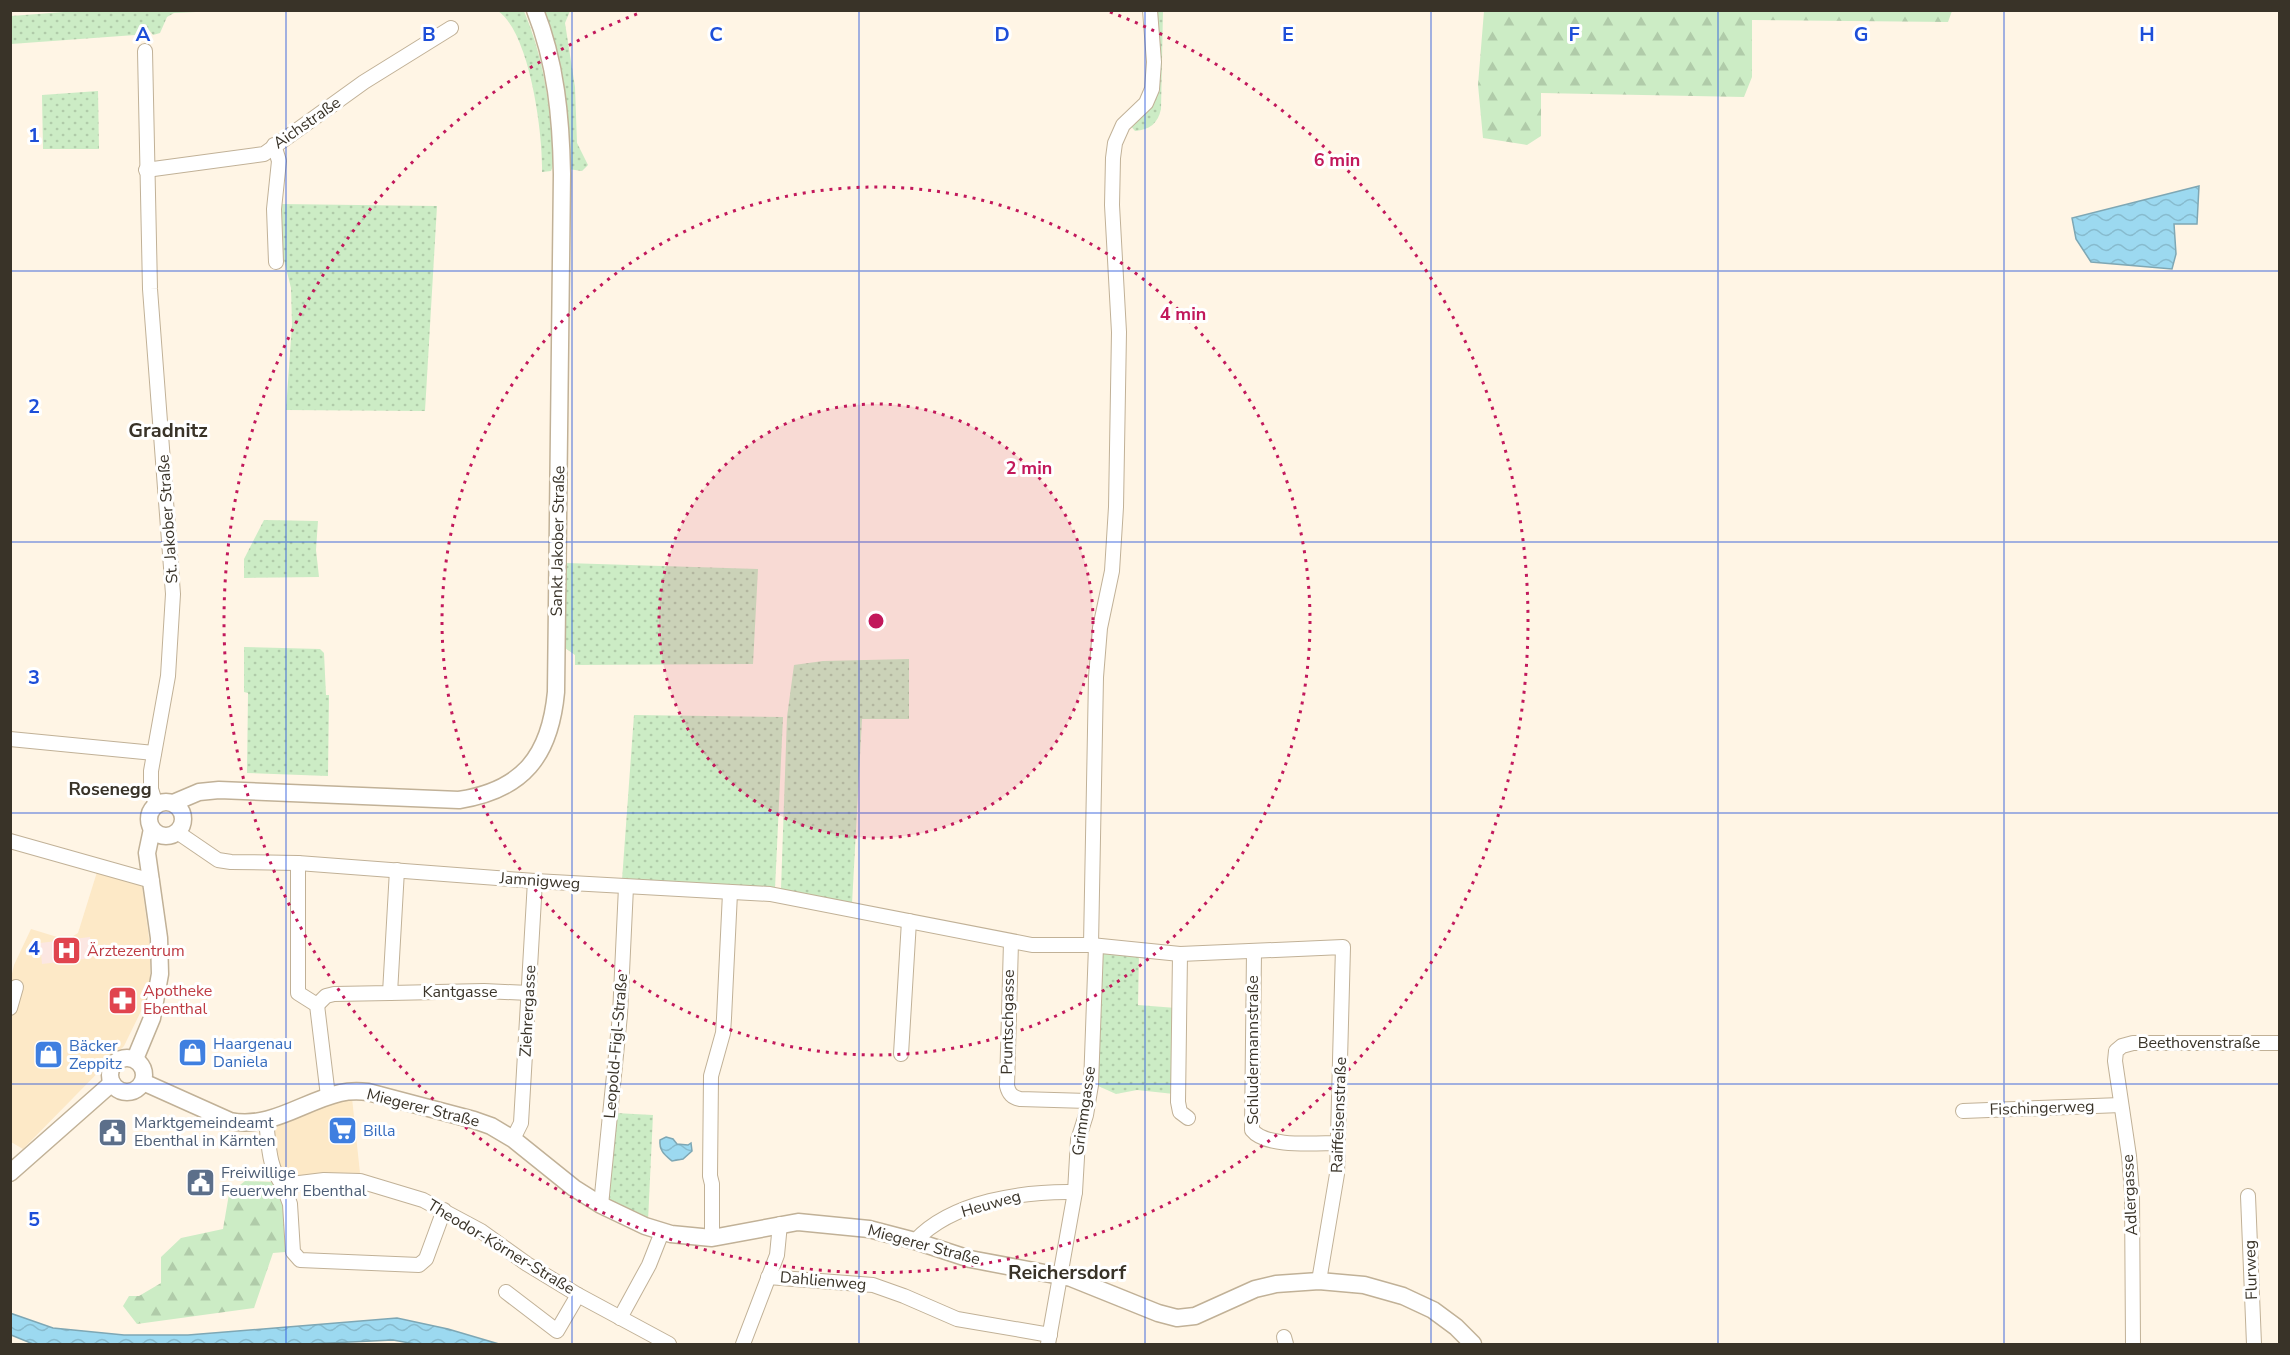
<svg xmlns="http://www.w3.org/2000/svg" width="2290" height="1355" viewBox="0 0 2290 1355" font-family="'Nunito Sans',sans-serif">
<defs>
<pattern id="grass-dots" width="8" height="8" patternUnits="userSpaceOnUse" patternTransform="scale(1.5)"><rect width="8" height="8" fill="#ccecc5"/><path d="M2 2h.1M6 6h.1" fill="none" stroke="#b0cba9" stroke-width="1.8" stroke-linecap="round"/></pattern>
<pattern id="forest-firs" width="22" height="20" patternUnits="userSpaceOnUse" patternTransform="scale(1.5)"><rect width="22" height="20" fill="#ccecc5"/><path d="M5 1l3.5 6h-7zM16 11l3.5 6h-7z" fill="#b0cba9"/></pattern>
<pattern id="water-waves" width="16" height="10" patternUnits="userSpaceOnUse" patternTransform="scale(1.5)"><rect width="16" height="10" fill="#9cd9f0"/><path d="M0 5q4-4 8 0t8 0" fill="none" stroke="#87bbce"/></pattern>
</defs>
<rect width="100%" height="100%" fill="#fff5e5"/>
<g fill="#fde9c7">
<path d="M97 872 142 886 150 946V979L145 1003 124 1046 23 1149 11 1142V978L14 965 31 929 67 940 78 933Z"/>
<path d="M352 1098 360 1173 355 1176 283 1181 275 1161 273 1128 335 1100Z"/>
</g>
<path fill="#fce7e2" d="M90 937 92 958 42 964 40 943Z"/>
<g fill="url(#grass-dots)">
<path d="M90 10H218V11L174 13 167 17 160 33 153 35 149 30 140 31 135 35 11 44V16Z"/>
<path d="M498 11H524C541 51 549 95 552 140 552 150 555 163 551 171L542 172C543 134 530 33 498 11Z"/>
<path d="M542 11H570L565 23 575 87 577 143 588 165 582 171 568 169Z"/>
<path d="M1152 11H1163L1161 109C1158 123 1150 130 1135 131L1130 125 1146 106Z"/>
<path d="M98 91 99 149H43L42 95Z"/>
<path d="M280 204 437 206 425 411 286 410 292 325 291 288 279 240Z"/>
<path d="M264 520 318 521 316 550 319 577 244 578V559Z"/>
<path d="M566 563 758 569 753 664 575 665V655L565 648Z"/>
<path d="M244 647 320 649 324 653 326 695H329L328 776 247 773 248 693 244 692Z"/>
<path d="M909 659V719H862L852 904 781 889 787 717 794 665 823 661Z"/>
<path d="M634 715 783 717 775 889 622 880Z"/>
<path d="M1105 950 1139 955 1138 1005 1176 1008 1174 1094 1137 1090 1116 1094 1096 1085 1100 957Z"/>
<path d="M615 1113 653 1115 648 1221 606 1201Z"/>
</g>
<g fill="url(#forest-firs)">
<path d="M1484 11V10L1952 11 1948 22 1752 20V77L1744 97 1541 93V136L1527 145 1483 138 1478 85Z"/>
<path d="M245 1181 272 1182 284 1204 285 1252 273 1253 254 1308 137 1324 123 1306 129 1296H139L161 1283V1257L181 1238 223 1229 229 1194Z"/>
</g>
<g fill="url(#water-waves)" stroke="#7ea7b4" stroke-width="1.5">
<path d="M2199 186 2197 224H2174L2176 254 2172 269 2091 262 2076 239 2072 218Z"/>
<path d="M666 1137 673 1139 677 1144 688 1145 691 1143 692 1151 683 1159 672 1161C665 1155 659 1151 660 1140Z"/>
<path d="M10 1313 53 1328 124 1335H188L397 1318 448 1329 499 1344H415L393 1340 308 1344H33L11 1335Z"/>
</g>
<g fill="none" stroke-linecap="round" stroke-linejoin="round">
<defs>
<g id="minor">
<path d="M145 51 150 289 173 594 168 676 151 771V789L156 805"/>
<path d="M274 145 279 161 274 209 276 262"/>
<path d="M146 170 264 154 364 82 451 28"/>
<path d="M10 739 154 753"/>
<path d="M177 832 218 860 231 862 298 863 535 881 770 894 1032 945H1091L1180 954 1343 947 1337 1174 1319 1281"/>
<path d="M10 841 152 881"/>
<path d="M298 863V993L317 1005 328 1096"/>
<path d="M1011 942 1007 1086C1009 1094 1012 1097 1020 1099L1088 1101"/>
<path d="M1091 945 1096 677 1100 628 1112 571 1116 507 1119 332 1112 205 1113 158 1115 143 1123 125 1146 103 1152 89 1154 62 1150 10"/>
<path d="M1254 952 1252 1130C1266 1148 1316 1143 1338 1143"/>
<path d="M1180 954 1178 1102 1180 1112 1188 1118"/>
<path d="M390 993 484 991 529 993"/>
<path d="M317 1005 326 996 334 994 390 993 397 870"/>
<path d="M10 1008 16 987"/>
<path d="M901 1054 909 921"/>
<path d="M1963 1111 2121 1105"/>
<path d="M266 1121C269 1144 268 1167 283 1185L324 1180 360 1181 423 1200 481 1231 527 1264 578 1295 669 1344"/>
<path d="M513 1139 521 1123 535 881"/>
<path d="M283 1185 290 1204 293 1252 300 1260 419 1265 426 1259 444 1210"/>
<path d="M2248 1196 2254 1344"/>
<path d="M601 1205 620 1015 626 887"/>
<path d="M712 1238V1184L710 1176 711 1076 723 1033 724 1018 730 893"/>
<path d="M915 1241C952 1201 1024 1191 1075 1192"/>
<path d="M768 1277 873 1285 904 1296 957 1319 1050 1335"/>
<path d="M506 1292 557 1331 578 1295"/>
<path d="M620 1318 649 1265 662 1232"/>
<path d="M1284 1337 1286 1344"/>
<path d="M743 1344 777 1255 780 1224"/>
<path d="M1048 1344 1075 1192 1078 1140 1086 1115 1091 1085 1096 946"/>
<path d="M2133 1344 2132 1193 2129 1156 2115 1061 2116 1051 2122 1046 2133 1043H2280"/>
</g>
<g id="major">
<circle cx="166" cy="819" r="17"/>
<path d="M173 803 199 792 219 790 459 800C523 790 550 756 556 692L562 174C561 118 556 63 535 10"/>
<circle cx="127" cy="1075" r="17"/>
<path d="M135 1059 152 1018 160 974 159 938 147 853 152 829"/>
<path d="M143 1082 230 1121C271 1129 302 1102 340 1093 349 1091 359 1091 368 1092L474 1120 491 1126 513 1139 574 1188 601 1205 645 1226 671 1234 712 1238 798 1222 869 1229 915 1241 970 1259 1071 1278 1158 1313 1177 1318 1195 1316 1255 1289 1276 1284 1319 1281 1364 1285 1403 1296 1433 1310 1456 1327 1473 1344"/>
<path d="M10 1173 112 1083"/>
</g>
</defs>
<use href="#minor" stroke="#c1b197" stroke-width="16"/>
<use href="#major" stroke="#c1b197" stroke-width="19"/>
<use href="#minor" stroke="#fff" stroke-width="14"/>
<use href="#major" stroke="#fff" stroke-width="16"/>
</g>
<path fill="none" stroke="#1d4ed8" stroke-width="1.5" stroke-opacity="0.55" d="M286 10V1344M572 10V1344M859 10V1344M1145 10V1344M1431 10V1344M1718 10V1344M2004 10V1344M10 271H2280M10 542H2280M10 813H2280M10 1084H2280"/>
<circle cx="876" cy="621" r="217" fill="#c2185b" fill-opacity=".12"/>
<g fill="none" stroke="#c2185b" stroke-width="3" stroke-dasharray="3 6">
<circle cx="876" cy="621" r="217"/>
<circle cx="876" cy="621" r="434"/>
<path d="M1110 12A652 652 0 1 1 642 12"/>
</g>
<defs>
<symbol id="hospital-square" viewBox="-11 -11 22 22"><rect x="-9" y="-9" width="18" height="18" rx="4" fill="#e0444e" stroke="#fff"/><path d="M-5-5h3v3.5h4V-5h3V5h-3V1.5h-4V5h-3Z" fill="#fff"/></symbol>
<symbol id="pharmacy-square" viewBox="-11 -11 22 22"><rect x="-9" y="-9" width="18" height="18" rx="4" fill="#e0444e" stroke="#fff"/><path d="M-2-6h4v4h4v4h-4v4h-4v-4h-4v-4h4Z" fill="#fff"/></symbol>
<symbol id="shop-square" viewBox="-11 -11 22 22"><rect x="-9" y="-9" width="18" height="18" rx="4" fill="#3f7fe0" stroke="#fff"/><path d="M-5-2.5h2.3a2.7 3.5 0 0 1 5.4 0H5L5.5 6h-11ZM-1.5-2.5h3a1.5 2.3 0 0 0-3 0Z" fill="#fff"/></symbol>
<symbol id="supermarket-square" viewBox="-11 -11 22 22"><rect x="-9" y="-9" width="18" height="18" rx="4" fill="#3f7fe0" stroke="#fff"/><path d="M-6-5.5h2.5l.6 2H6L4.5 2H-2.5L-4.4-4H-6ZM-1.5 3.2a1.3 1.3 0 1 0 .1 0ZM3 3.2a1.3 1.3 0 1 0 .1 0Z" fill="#fff"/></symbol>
<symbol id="civic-square" viewBox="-11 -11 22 22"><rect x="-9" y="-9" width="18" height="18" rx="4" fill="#5c6f8a" stroke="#fff"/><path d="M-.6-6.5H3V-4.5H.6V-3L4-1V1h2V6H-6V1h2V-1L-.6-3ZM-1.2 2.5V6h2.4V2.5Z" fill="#fff"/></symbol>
</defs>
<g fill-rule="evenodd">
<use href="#hospital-square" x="50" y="934" width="33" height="33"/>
<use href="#pharmacy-square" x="106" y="984" width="33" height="33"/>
<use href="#shop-square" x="176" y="1036" width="33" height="33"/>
<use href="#shop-square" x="32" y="1038" width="33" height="33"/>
<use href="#supermarket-square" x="326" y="1114" width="33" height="33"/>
<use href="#civic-square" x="96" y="1116" width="33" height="33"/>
<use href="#civic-square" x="184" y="1166" width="33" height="33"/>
</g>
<g text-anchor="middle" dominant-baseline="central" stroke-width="6" stroke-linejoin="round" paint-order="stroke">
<g font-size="16" fill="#393328" stroke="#fff">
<text transform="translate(307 123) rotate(-35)">Aichstraße</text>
<text transform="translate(168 519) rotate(-94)">St. Jakober Straße</text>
<text transform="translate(558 541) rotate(-89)">Sankt Jakober Straße</text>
<text transform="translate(540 881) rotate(4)">Jamnigweg</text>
<text x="460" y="992">Kantgasse</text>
<text transform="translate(528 1011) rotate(-87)">Ziehrergasse</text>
<text transform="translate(1008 1022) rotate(-89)">Pruntschgasse</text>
<text x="2199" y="1043">Beethovenstraße</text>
<text transform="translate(616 1046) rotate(-85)">Leopold-Figl-Straße</text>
<text transform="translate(1253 1050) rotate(-90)">Schludermannstraße</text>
<text transform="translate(423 1108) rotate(14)">Miegerer Straße</text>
<text transform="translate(2042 1108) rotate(-2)">Fischingerweg</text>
<text transform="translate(1084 1111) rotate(-82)">Grimmgasse</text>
<text transform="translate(1339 1115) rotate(-88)">Raiffeisenstraße</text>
<text transform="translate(2130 1195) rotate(-93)">Adlergasse</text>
<text transform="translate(991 1204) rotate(-16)">Heuweg</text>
<text transform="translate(924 1245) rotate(15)">Miegerer Straße</text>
<text transform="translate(501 1247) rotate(31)">Theodor-Körner-Straße</text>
<text transform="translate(2251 1270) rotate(-92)">Flurweg</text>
<text transform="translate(823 1281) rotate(5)">Dahlienweg</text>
</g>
<g font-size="16" fill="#be3a42" stroke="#fff" text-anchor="start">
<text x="87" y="951">Ärztezentrum</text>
<text x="143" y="991">Apotheke<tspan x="143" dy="18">Ebenthal</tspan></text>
</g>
<g font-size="16" fill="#366cbe" stroke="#fff" text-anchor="start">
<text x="213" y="1044">Haargenau<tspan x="213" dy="18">Daniela</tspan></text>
<text x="69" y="1046">Bäcker<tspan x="69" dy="18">Zeppitz</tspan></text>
<text x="363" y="1131">Billa</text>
</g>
<g font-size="16" fill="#4e5e75" stroke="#fff" text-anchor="start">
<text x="134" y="1123">Marktgemeindeamt<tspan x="134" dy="18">Ebenthal in Kärnten</tspan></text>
<text x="221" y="1173">Freiwillige<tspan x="221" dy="18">Feuerwehr Ebenthal</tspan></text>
</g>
<g font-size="18" font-weight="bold" fill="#393328" stroke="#fff">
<text x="110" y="789">Rosenegg</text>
</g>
<g font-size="20" font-weight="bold" fill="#393328" stroke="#fff">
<text x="168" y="430">Gradnitz</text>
<text x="1067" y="1272">Reichersdorf</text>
</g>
</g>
<g font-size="20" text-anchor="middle" font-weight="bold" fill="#1d4ed8" stroke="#fff" stroke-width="6" stroke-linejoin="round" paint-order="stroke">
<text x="143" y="41">A</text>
<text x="429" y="41">B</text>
<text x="716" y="41">C</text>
<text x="1002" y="41">D</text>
<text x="1288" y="41">E</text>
<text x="1574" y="41">F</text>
<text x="1861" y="41">G</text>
<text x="2147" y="41">H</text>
<text x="34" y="142">1</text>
<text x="34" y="413">2</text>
<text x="34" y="684">3</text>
<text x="34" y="955">4</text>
<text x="34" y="1226">5</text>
</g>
<circle cx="876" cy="621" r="9" fill="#c2185b" stroke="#fff" stroke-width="3"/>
<g font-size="18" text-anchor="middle" font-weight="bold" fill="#c2185b" stroke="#fff" stroke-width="6" stroke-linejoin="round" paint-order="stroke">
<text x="1337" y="166">6 min</text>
<text x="1183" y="320">4 min</text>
<text x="1029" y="474">2 min</text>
</g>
<rect width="2290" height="1355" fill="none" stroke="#393328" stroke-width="24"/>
</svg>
